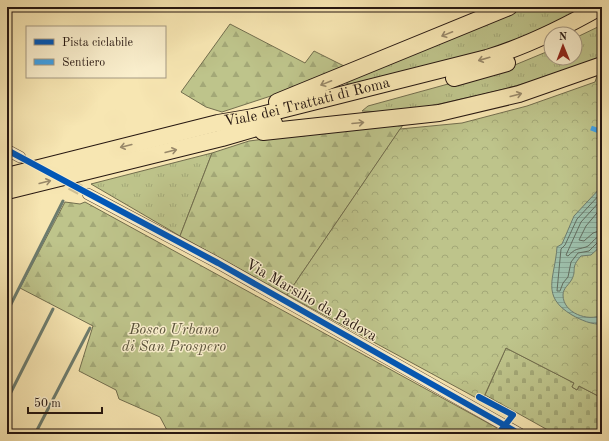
<svg xmlns="http://www.w3.org/2000/svg" width="609" height="441" viewBox="0 0 609 441" font-family="'Old Standard TT',serif">
<defs>
<pattern id="grass-tufts" width="24" height="20" patternUnits="userSpaceOnUse"><rect width="24" height="20" fill="#bec48b"/><path d="M3 7l-1-3M5 7V3M7 7l1-3M15 17l-1-3M17 17v-4M19 17l1-3" fill="none" stroke="#a3a877"/></pattern>
<pattern id="forest-firs" width="22" height="20" patternUnits="userSpaceOnUse"><rect width="22" height="20" fill="#bec48b"/><path d="M5 1l3.5 6h-7zM16 11l3.5 6h-7z" fill="#a3a877"/></pattern>
<pattern id="cemetery-stones" width="16" height="16" patternUnits="userSpaceOnUse"><rect width="16" height="16" fill="#bec48b"/><path d="M2 7V4a2 2 0 0 1 4 0v3zM10 15v-3a2 2 0 0 1 4 0v3z" fill="#a3a877"/></pattern>
<pattern id="park-crowns" width="20" height="18" patternUnits="userSpaceOnUse"><rect width="20" height="18" fill="#bec48b"/><path d="M2 6a3 3 0 1 1 6 0M12 15a3 3 0 1 1 6 0" fill="none" stroke="#a3a877"/></pattern>
<pattern id="water-rules" width="6" height="5" patternUnits="userSpaceOnUse"><rect width="6" height="5" fill="#9dc0ac"/><path d="M0 2.5h6" fill="none" stroke="#87a493"/></pattern>
</defs>
<rect width="100%" height="100%" fill="#f7e6b2"/>
<filter id="stains"><feTurbulence type="fractalNoise" baseFrequency=".005" numOctaves="4"/><feColorMatrix values="0 0 0 0 .2 0 0 0 0 .09 0 0 0 0 .02 0 0 0 .5 -.17"/></filter>
<radialGradient id="worn" r=".72"><stop offset=".6" stop-color="#630" stop-opacity="0"/><stop offset="1" stop-color="#630" stop-opacity=".3"/></radialGradient>
<g fill="url(#grass-tufts)" stroke="#726e4e">
<path d="M521 7H585L570 16 507 46 351 85 346 83 348 79Z"/>
<path d="M602 25V57C556 75 510 89 461 99 428 107 396 114 362 111L368 106 510 67 551 50V58H575V38Z"/>
<path d="M212 153 180 236 91 184Z"/>
</g>
<g fill="url(#forest-firs)" stroke="#726e4e">
<path d="M230 24 305 63 314 51 344 66 280 93 222 112 206 107 181 92Z"/>
<path d="M401 122 403 125 287 295 180 236 212 153 249 141Z"/>
<path d="M65 202 80 204 85 202 508 434H169L160 417 119 399 116 390 79 371 93 326 20 288Z"/>
</g>
<path fill="url(#cemetery-stones)" stroke="#726e4e" d="M506 348 574 383 572 387 577 390 579 386 602 398V434H555L485 395Z"/>
<path fill="url(#park-crowns)" stroke="#726e4e" d="M602 71V398L579 386 577 390 572 387 574 383 506 348 482 401 287 295 400 129 462 123 527 106 595 82 598 73Z"/>
<path fill="url(#water-rules)" stroke="#6d7c6e" d="M602 186V245L591 255 581 256C570 268 577 269 572 279 569 285 563 288 563 295 563 313 588 322 602 315V324C592 325 581 320 572 315 540 296 555 278 557 247L562 244 574 216Z"/>
<g fill="none" stroke-linecap="round" stroke-linejoin="round">
<g stroke="#626c5e" stroke-width="1">
<path d="M602 192 577 219 565 245 561 249 557 291H560L563 283 568 277 571 262 578 253 589 251 598 242 602 241"/>
<path d="M602 199 581 222 566 255 568 256C576 248 576 250 586 247 592 245 593 237 602 236"/>
<path d="M602 207 586 226 579 240 584 241 593 233 602 230"/>
</g>
<g stroke="#6d7c6e" stroke-width="3">
<path d="M7 226 10 220"/>
<path d="M7 312 63 201"/>
<path d="M7 400 53 309"/>
<path d="M35 434 90 328"/>
</g>
<path stroke="#cdbd92" stroke-width="11" stroke-dasharray="11 5.5" stroke-linecap="butt" d="M56 177 88 194"/>
<defs>
<g id="minor">
<path d="M7 150 20 157"/>
<path d="M88 194 218 263 520 434"/>
</g>
<g id="highway">
<path d="M454 78 507 63"/>
<path d="M277 102 509 7"/>
<path d="M263 132 439 113 519 94 602 65"/>
<path id="s1" d="M7 176 218 123 253 117 487 58C527 46 563 28 600 7"/>
<path d="M7 191 222 138 274 123"/>
</g>
</defs>
<use href="#minor" stroke="#5a4b39" stroke-width="12"/>
<use href="#highway" stroke="#261711" stroke-width="18"/>
<use href="#minor" stroke="#faefcd" stroke-width="11"/>
<use href="#highway" stroke="#f7e6b2" stroke-width="16"/>
<path stroke="#3ea2ea" stroke-width="5" stroke-dasharray="10 5" stroke-linecap="butt" d="M591 128 602 132"/>
<defs>
<g id="cycleway">
<path d="M7 150 218 263 520 434"/>
<path d="M479 397 513 415 498 434"/>
</g>
</defs>
<use href="#cycleway" stroke="#faefcd" stroke-width="8"/>
<use href="#cycleway" stroke="#0057b8" stroke-width="6"/>
</g>
<defs><path id="oneway-shaft" d="M-6 0H5M1.5-3L5.5 0L1.5 3" fill="none" stroke-width="1.6" stroke-linecap="round" stroke-linejoin="round"/></defs>
<g stroke="#99896a">
<use href="#oneway-shaft" transform="translate(447 34) rotate(158)"/>
<use href="#oneway-shaft" transform="translate(484 59) rotate(164)"/>
<use href="#oneway-shaft" transform="translate(326 83) rotate(158)"/>
<use href="#oneway-shaft" transform="translate(516 95) rotate(-15)"/>
<use href="#oneway-shaft" transform="translate(358 123) rotate(-5)"/>
<use href="#oneway-shaft" transform="translate(126 146) rotate(166)"/>
<use href="#oneway-shaft" transform="translate(171 151) rotate(-14)"/>
<use href="#oneway-shaft" transform="translate(45 182) rotate(-14)"/>
</g>
<g text-anchor="middle" dominant-baseline="central" stroke-width="3" stroke-linejoin="round" paint-order="stroke">
<g font-size="15" fill="#261711" stroke="#faefcd">
<text stroke="none"><textPath href="#s1" startOffset="309">Viale dei Trattati di Roma</textPath></text>
<text transform="translate(311 301) rotate(30)">Via Marsilio da Padova</text>
</g>
<g font-size="15" font-style="italic" fill="#5b543c" stroke="#faefcd">
<text x="174" y="330">Bosco Urbano<tspan x="174" dy="17">di San Prospero</tspan></text>
</g>
</g>
<rect width="609" height="441" fill="none" stroke="#f7e6b2" stroke-width="24"/>
<rect x="8" y="8" width="593" height="425" fill="none" stroke="#261711" stroke-width="2"/>
<rect x="12" y="12" width="585" height="417" fill="none" stroke="#261711"/>
<rect x="26" y="26" width="140" height="52" fill="#faefcd" stroke="#a59982"/>
<rect x="34" y="39" width="20" height="6" fill="#0057b8" stroke="#a59982"/>
<text x="62" y="46" font-size="12" fill="#261711">Pista ciclabile</text>
<rect x="34" y="59" width="20" height="6" fill="#3ea2ea" stroke="#a59982"/>
<text x="62" y="66" font-size="12" fill="#261711">Sentiero</text>
<g transform="translate(563 46) rotate(359)"><circle r="19" fill="#faefcd" stroke="#a59982"/>
<path d="M0-3L7 15L0 10L-7 15Z" fill="#8f2418"/>
<text y="-6" font-size="11" font-weight="bold" text-anchor="middle" fill="#261711">N</text>
</g>
<path d="M28 407v6h74v-6" fill="none" stroke="#261711" stroke-width="2"/>
<text x="34" y="407" font-size="12" fill="#261711" stroke="#faefcd" stroke-width="3" paint-order="stroke">50 m</text>
<rect width="100%" height="100%" filter="url(#stains)"/>
<rect width="100%" height="100%" fill="url(#worn)"/>
</svg>
